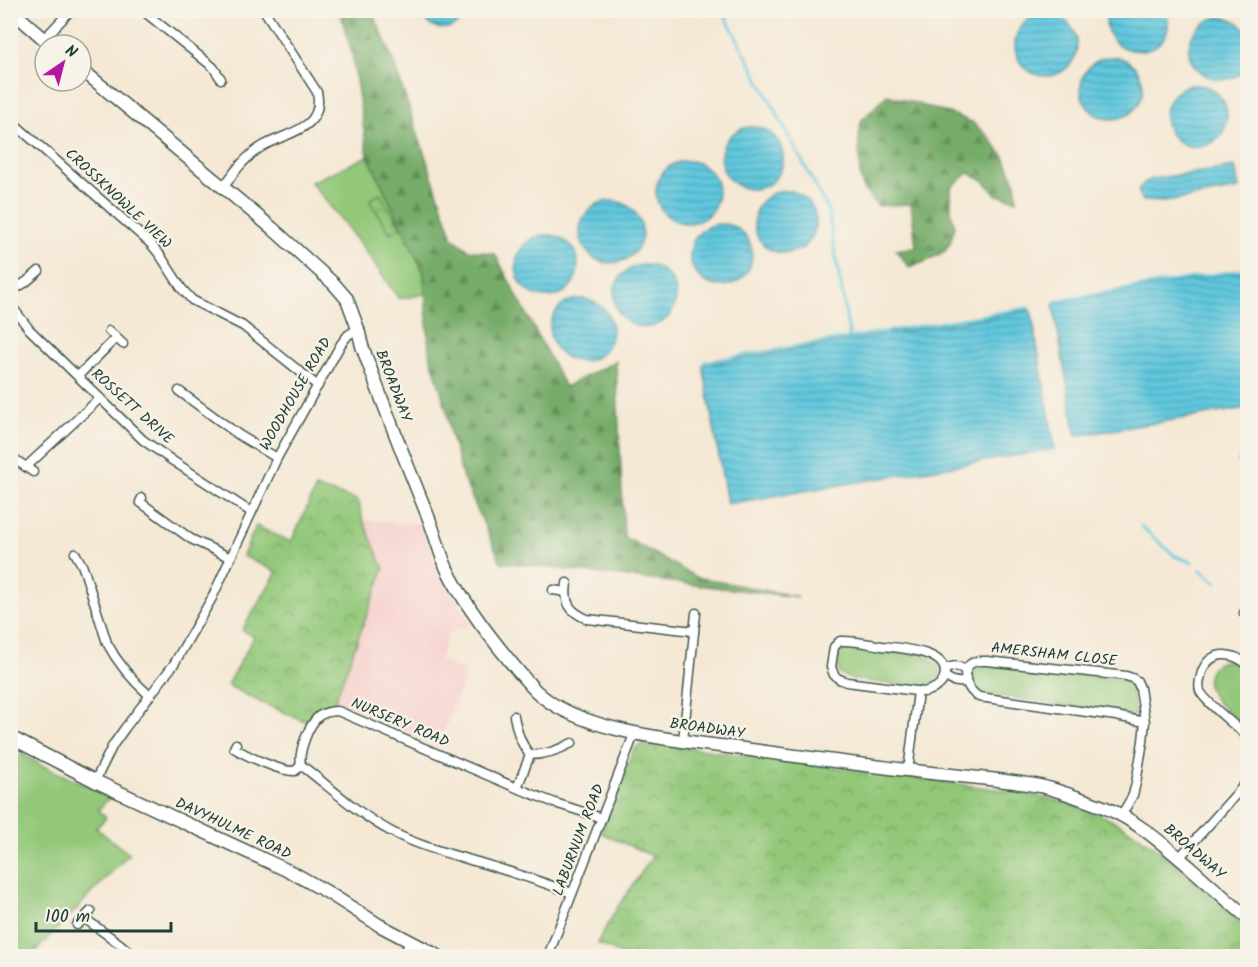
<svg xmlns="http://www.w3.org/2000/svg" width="1258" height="967" viewBox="0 0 1258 967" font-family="Kalam,sans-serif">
<defs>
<pattern id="forest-firs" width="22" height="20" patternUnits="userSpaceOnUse" patternTransform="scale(1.5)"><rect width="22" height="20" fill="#76ac69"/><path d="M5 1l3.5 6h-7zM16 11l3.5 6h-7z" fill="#608d57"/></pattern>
<pattern id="park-crowns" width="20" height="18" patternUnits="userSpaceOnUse" patternTransform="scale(1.5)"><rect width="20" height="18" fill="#93c879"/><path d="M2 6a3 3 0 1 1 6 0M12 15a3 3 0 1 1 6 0" fill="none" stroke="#77a464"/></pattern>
<pattern id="water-rules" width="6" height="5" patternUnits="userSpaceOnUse" patternTransform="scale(1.5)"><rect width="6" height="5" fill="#61c8de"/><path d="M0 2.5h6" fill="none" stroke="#4fa4b5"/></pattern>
</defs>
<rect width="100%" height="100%" fill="#f7f3e8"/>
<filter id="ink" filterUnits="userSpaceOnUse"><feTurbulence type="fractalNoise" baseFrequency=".0167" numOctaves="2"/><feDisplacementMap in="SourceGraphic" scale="12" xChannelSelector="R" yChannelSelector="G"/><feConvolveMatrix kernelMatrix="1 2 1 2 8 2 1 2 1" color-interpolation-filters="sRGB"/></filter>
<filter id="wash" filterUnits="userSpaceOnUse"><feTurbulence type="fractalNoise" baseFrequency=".008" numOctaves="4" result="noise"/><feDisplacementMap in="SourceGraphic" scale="24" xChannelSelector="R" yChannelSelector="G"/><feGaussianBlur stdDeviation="1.35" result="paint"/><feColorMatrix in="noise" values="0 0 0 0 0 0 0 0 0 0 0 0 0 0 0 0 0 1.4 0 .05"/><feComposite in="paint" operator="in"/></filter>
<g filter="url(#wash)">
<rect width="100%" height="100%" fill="#f5e8d4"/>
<path fill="#f7d0cc" d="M363 520 421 524 440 570 472 624 449 633 439 660 467 672 438 746 346 705 334 703 384 569Z"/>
<g fill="#93c879" stroke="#598256" stroke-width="1.5">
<path d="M368 156 424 273 425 294 399 299 361 245 311 182Z"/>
<path d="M844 644 925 655 938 665 940 669V674L936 683 932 686 922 688 852 679C838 674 835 673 838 657 839 651 839 648 844 644Z"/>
<path d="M1233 659 1247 670V729C1233 716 1200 695 1209 673 1213 663 1223 661 1233 659Z"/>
<path d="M975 664 1126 680 1132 687 1135 716 980 693C971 689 969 681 968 672Z"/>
<path d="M10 748 41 765 110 797 98 810 106 818 96 828 129 854 31 956H11Z"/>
</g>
<g fill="url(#forest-firs)" stroke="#4a744e" stroke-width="1.5">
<path d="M340 11H372L390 52 453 238 469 250 495 254 565 387 616 361 624 537 696 577 799 597 501 562 463 478 450 433 447 412 429 351 424 273 368 156 352 55Z"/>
<path d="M887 95 955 115 972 122 989 137 1004 157 1015 182 1017 200 997 195 983 180 969 173 951 187V213L955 226 950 243 945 251 925 262 909 267 896 250 916 247 911 204 878 206 864 190 860 177 859 138 861 121Z"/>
</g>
<g fill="url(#park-crowns)" stroke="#598256" stroke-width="1.5">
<path d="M380 194 401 227 390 233 369 200Z"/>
<path d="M316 488 358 500 363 520 384 569 334 703C321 705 312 711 305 721L262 703 227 685 254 637 242 630 277 572 243 556 256 526 291 542Z"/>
<path d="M653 743 1010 791C1042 797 1078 804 1107 818 1161 844 1204 888 1248 928L1247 956H625L597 943 617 908 653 856 601 833 634 749 642 744Z"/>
</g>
<g fill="url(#water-rules)" stroke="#408289" stroke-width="1.5">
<path d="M1108 10 1167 11C1180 66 1093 62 1108 10Z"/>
<path d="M419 11V10L467 11C457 34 429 35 419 11Z"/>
<circle cx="1046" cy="45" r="31"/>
<path d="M1219 17C1229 18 1241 21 1246 31 1249 35 1248 43 1248 49 1248 55 1249 62 1246 67 1235 84 1210 82 1197 69 1178 48 1195 22 1219 17Z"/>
<circle cx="1112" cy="88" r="31"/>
<circle cx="1196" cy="116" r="31"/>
<circle cx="752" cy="158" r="31"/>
<circle cx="687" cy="192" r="31"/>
<path d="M1235 167 1239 189 1165 202 1144 201 1141 199 1138 190 1144 183 1151 179Z"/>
<circle cx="785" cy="222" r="31"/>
<circle cx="611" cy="232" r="31"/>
<circle cx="721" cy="255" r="31"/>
<circle cx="547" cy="266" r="31"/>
<circle cx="645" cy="296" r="31"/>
<path d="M1247 271V408L1076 436 1053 303Z"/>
<circle cx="581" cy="330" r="31"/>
<path d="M1031 310 1055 449 727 504 703 365Z"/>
</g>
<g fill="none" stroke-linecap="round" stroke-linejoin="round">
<g stroke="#61c8de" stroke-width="3">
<path d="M722 10 825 204 828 211 850 339"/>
<path d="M1056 301 1248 269"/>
<path d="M705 362 1028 308"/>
<path d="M1239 462 1242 455 1248 453"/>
<path d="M1240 471 1241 476"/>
<path d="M1141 526 1175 556 1192 562"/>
<path d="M1201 570 1217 583"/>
</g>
</g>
</g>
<g filter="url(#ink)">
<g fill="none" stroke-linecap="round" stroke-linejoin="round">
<defs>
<g id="street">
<path d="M142 10 213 67 221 79"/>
<path d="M44 39 71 10"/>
<path d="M10 120 150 243 160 255 182 289 192 300 243 326 318 386"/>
<path d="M224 187C234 171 246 156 263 146 287 132 325 130 317 92L264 10"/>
<path d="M10 292 26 282 39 271"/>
<path d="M10 304 29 329 143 440 173 461 251 512"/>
<path d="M109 331 123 344"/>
<path d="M78 376 116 338"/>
<path d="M179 391 239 435 277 458"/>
<path d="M16 460 33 472"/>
<path d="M26 467 100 398"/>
<path d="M142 498 140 502 191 539 231 558"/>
<path d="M75 553 82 565 85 573 107 643C117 662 134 682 150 696"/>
<path d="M567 583C564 603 569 611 587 619L694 631"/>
<path d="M553 590 566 592"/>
<path d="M1244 613 1248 617"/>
<path d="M840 641C854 640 869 644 882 646 898 648 956 651 943 680 940 687 932 690 924 692L847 682 839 679 834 675 831 667 834 647Z"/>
<path d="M1248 665C1232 651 1210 650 1202 672 1200 678 1198 685 1200 691 1205 702 1237 727 1248 737"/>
<path d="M945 670C952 665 959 665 966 671"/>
<path d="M945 676C950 681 956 683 964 682L966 678"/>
<path d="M514 716C517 731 520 743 530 755 545 755 559 750 572 743"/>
<path d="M683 741 696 613"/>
<path d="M236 744 234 748C247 756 281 772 295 771L301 765"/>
<path d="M908 771 918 692"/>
<path d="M95 781 113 745 125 728 174 664 212 598 277 458 341 344 348 335 358 329"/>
<path d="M517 788 530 755"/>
<path d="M1121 816 1133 795 1136 783 1143 741 1145 722 1140 688 1137 681 1132 678 1126 676 987 661C982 661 976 660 972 663 958 671 968 691 979 697L1116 716 1145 722"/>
<path d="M1179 858 1248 781"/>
<path d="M572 893C542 882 511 872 481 863 450 854 418 846 390 831 357 813 330 787 301 765 298 752 309 724 319 716 325 712 331 711 338 711L517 788 555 803 602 818"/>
<path d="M84 918 120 944 134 956"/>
<path d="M77 925 91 911"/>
<path d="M403 956 410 942"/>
<path d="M548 956 635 732"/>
</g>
<g id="secondary">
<path d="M11 10 51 45"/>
<path d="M81 69 272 228 334 284 347 299 358 329 362 346C382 401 403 455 425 509 434 529 438 549 447 569 463 602 486 632 509 660 518 671 526 681 536 691 577 731 672 740 728 747 788 755 847 763 907 770 951 776 996 778 1040 786 1062 791 1085 800 1106 808 1138 821 1165 846 1191 868 1210 885 1229 902 1248 918"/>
<path d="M10 737 95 781 295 874 327 892 379 925 438 956"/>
</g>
</defs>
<use href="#street" stroke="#3f574c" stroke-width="11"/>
<use href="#secondary" stroke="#3f574c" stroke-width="15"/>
<use href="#street" stroke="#fff" stroke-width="8"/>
<use href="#secondary" stroke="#fff" stroke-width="12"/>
</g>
</g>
<g text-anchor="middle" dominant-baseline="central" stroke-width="4.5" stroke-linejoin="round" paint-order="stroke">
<g font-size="15" fill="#1f3d34" stroke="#f7f3e8">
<text transform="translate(118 199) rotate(43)">CROSSKNOWLE VIEW</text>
<text transform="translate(393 386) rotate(69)">BROADWAY</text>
<text transform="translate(296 394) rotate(-60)">WOODHOUSE ROAD</text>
<text transform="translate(132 407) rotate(42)">ROSSETT DRIVE</text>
<text transform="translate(1054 655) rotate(6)">AMERSHAM CLOSE</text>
<text transform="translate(400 723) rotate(23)">NURSERY ROAD</text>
<text transform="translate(707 729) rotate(8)">BROADWAY</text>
<text transform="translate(233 829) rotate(25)">DAVYHULME ROAD</text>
<text transform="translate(579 840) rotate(-69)">LABURNUM ROAD</text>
<text transform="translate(1194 852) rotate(41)">BROADWAY</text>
</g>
</g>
<rect width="1258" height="967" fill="none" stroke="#f7f3e8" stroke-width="36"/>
<g transform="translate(63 63) rotate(35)"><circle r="28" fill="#f7f3e8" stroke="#a1aaa0" stroke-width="1.5"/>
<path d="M0-4.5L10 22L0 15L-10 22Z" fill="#b5179e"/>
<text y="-9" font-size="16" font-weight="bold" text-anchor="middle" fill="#1f3d34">N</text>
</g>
<path d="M36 922v9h135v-9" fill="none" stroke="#1f3d34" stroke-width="3"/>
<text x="45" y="922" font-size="18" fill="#1f3d34" stroke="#f7f3e8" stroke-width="4.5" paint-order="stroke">100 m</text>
</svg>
